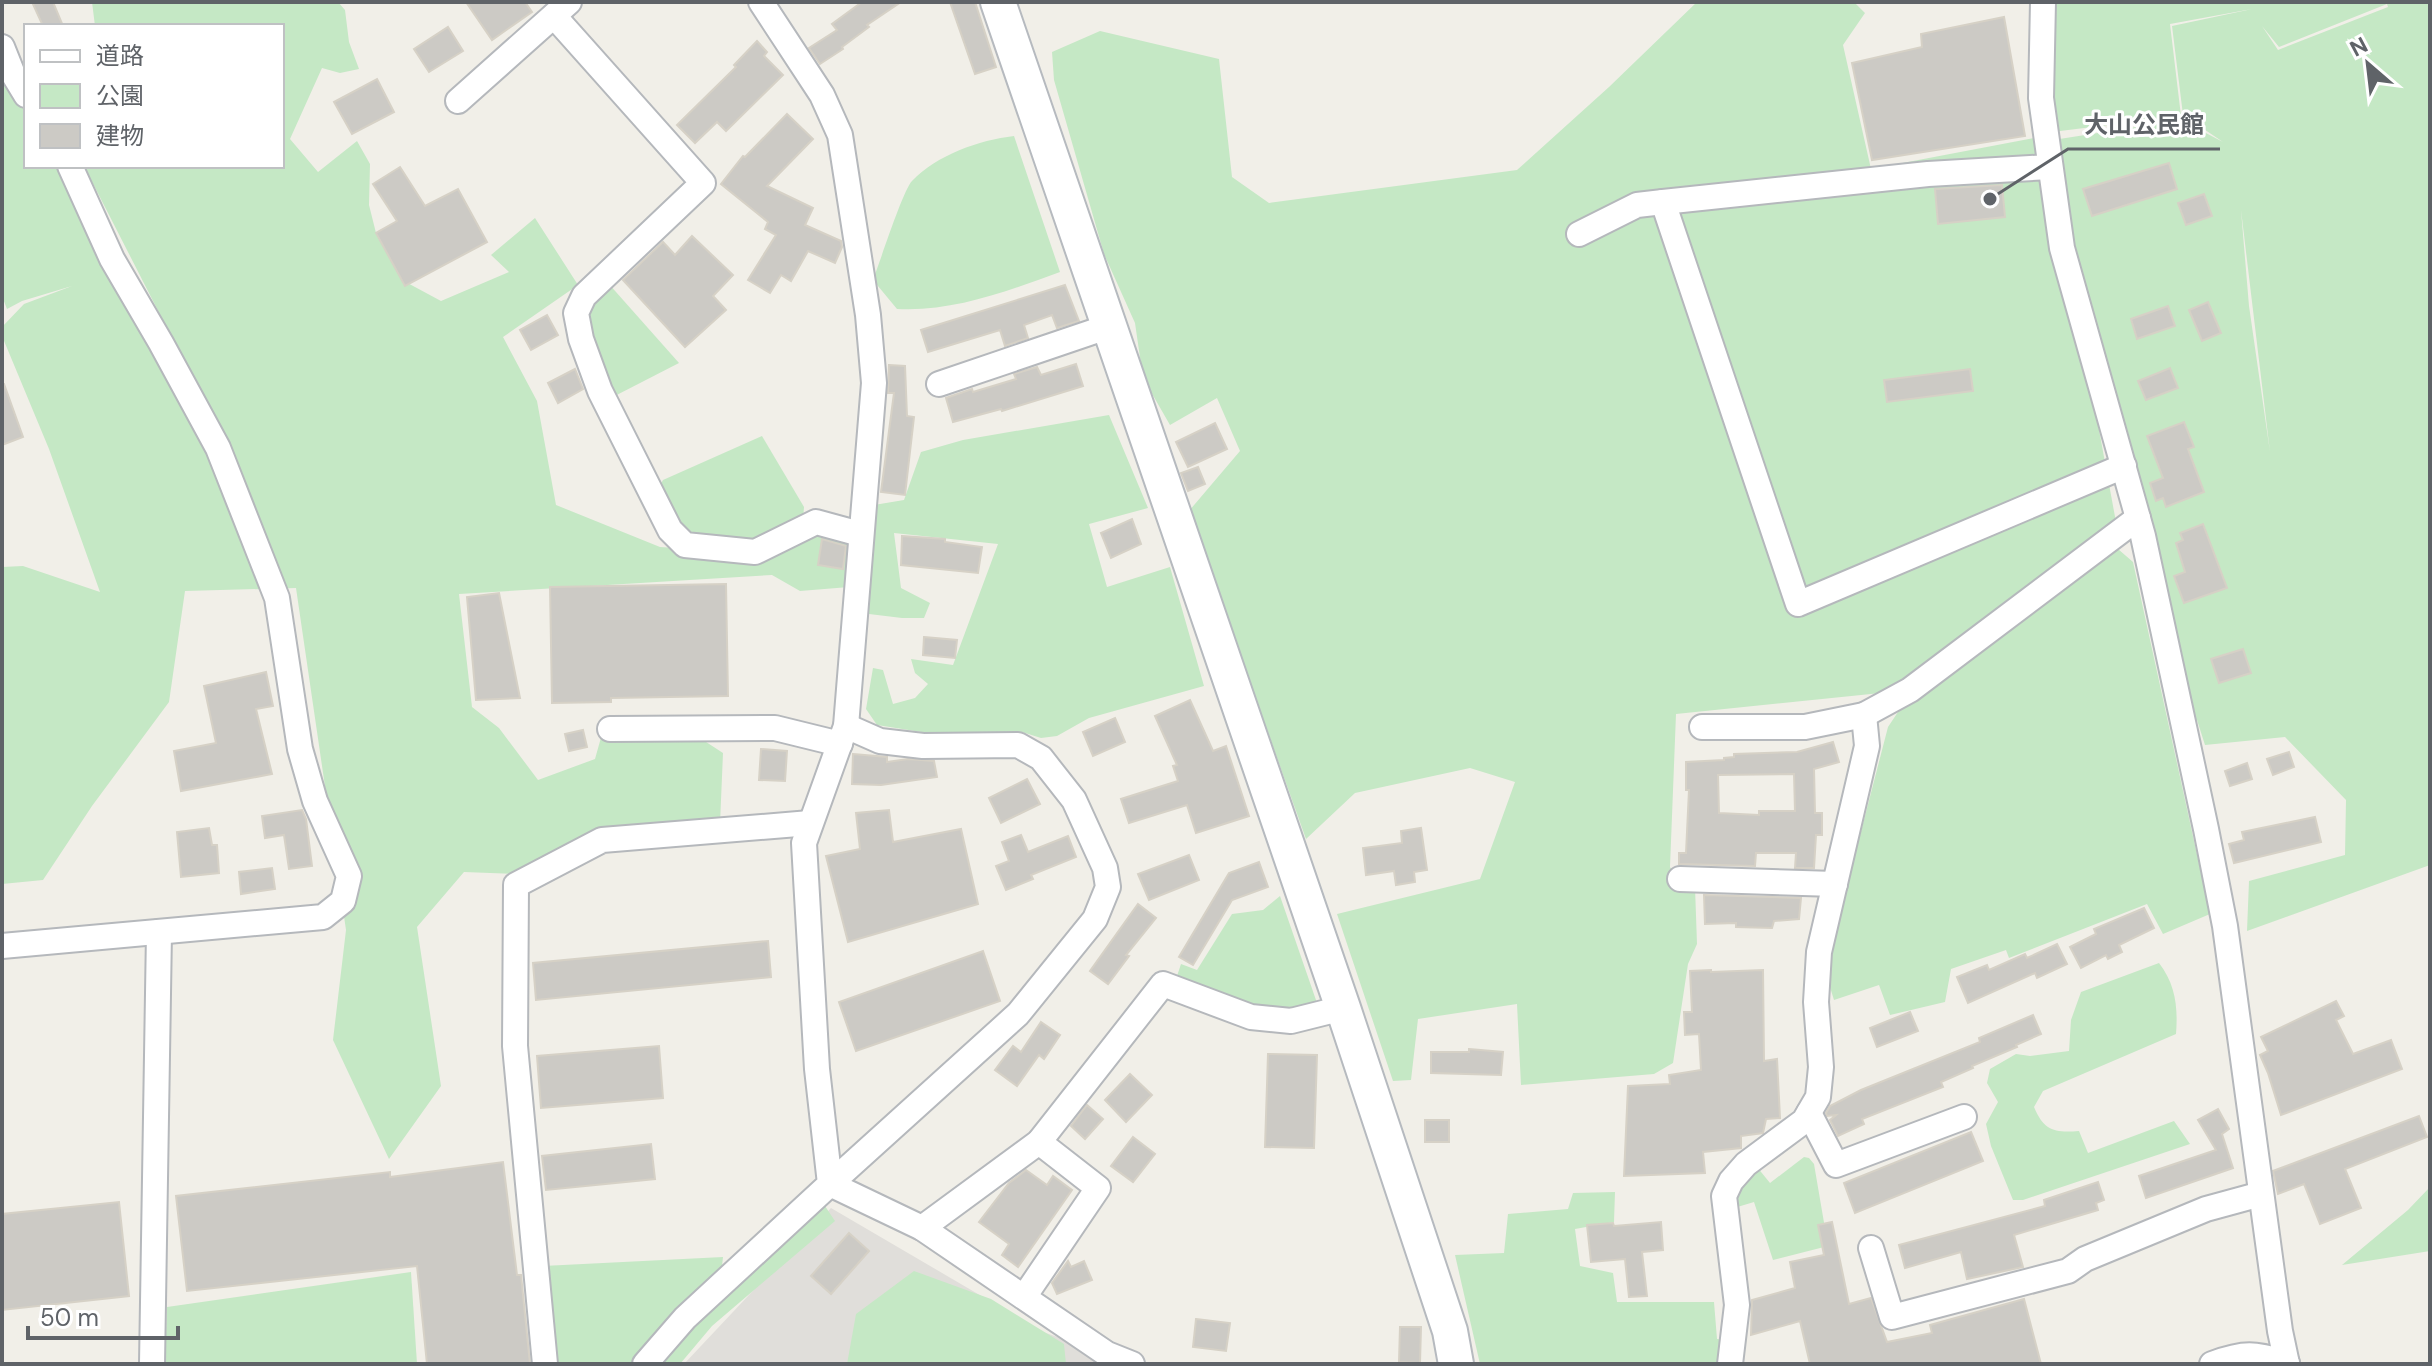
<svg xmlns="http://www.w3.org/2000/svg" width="2432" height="1366" viewBox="0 0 2432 1366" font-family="'DM Sans','Noto Sans JP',sans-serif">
<rect width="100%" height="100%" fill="#f1efe8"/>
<path fill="#e0deda" d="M831 1208 1043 1332 1136 1364H684Z"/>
<g fill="#c5e8c5" fill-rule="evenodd">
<path d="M92 2H338L345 10 349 42 359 69 340 73 322 68 290 139 318 172 357 141 370 164 369 205 376 233 402 280 441 301 509 272 491 255 535 218 578 285 503 337 537 401 556 505 660 547 753 553 819 527 852 536 849 587 800 591 772 575 459 594 472 707 499 728 538 780 595 759 602 734 703 740 723 753 720 824 606 828 515 874 464 872 417 927 441 1086 389 1159 333 1040 346 930 296 588 185 591 169 702 92 806 43 880 2 884V567L23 566 100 592 49 449 2 336V327L24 304 72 286 22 301 7 309 2 296V84L9 82 26 101V166H60L173 340 84 166H282V26H95Z"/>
<path d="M1697 2H1854L1865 13 1843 45 1871 169 2045 136 2118 533 1910 690 1676 714 1670 867 1678 882 1695 887 1697 944 1688 964 1673 1063 1654 1074 1521 1085 1517 1004 1418 1019 1411 1080 1393 1081 1337 914 1480 879 1515 782 1470 768 1355 793 1306 839 1189 511 1240 451 1217 398 1170 425 1143 378 1135 323 1104 254 1054 80 1052 52 1100 31 1219 59 1232 177 1269 203 1517 170 1609 87Z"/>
<path d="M2049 2H2430V865L2247 931 2249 881 2345 855 2346 800 2285 737 2205 745 2197 720 2187 724 2064 233 2053 140 2181 120 2223 142 2183 115 2172 26 2252 9 2170 24 2181 116 2052 132ZM2387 4 2388 7 2278 50 2262 26 2279 47ZM2241 210 2270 452 2249 306Z"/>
<path d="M1014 136 1060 272C1008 291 954 312 897 309L873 280C880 262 903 190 912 181 937 155 979 140 1014 136Z"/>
<path d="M608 283 679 363 605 401 584 296Z"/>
<path d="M1109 415 1148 508 1089 524 1107 587 1170 567 1204 686 1089 718 1057 736 1041 738 1022 732 953 737 877 725 866 709 873 668 883 670 893 704 915 698 928 684 915 673 911 659 953 665 998 544 894 533 901 588 930 603 924 618H902L869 614 868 506 904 500 921 452 963 440Z"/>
<path d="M762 436 804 507 803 520 750 543 685 535 657 491 663 480Z"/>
<path d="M2118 549 2133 562 2210 914 2163 934 2147 904 2009 958 2006 950 1951 969 1945 1002 1890 1015 1879 985 1834 1000 1825 971 1888 727 1908 697Z"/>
<path d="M1280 896 1317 1003 1282 1010 1247 1005 1177 976 1181 964 1197 970 1232 914 1263 910Z"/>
<path d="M2159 963C2176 985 2178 1008 2176 1034L2043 1091 2034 1107C2044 1131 2055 1133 2079 1131L2088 1153 2174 1121 2190 1144 2023 1200H2013L1991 1146 1986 1124 1998 1102 1987 1083 1990 1069 2016 1054 2030 1056 2069 1051 2071 1020 2081 992Z"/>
<path d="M1804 1157 1809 1158 1814 1164 1828 1246 1773 1260 1754 1202 1734 1208 1735 1188 1757 1167 1770 1183Z"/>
<path d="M2430 1187V1251L2342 1265 2408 1210Z"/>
<path d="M1615 1192 1614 1222 1575 1229 1580 1266 1613 1273 1617 1302H1714L1717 1339 1733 1341 1731 1364H1480L1455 1255 1504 1253 1508 1214 1568 1209 1573 1193Z"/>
<path d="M825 1206 835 1221 712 1326 680 1364H660C709 1306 766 1255 825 1206Z"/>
<path d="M723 1257 722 1266 636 1364H551L543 1266Z"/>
<path d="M914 1271 991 1299 1064 1344 1066 1364H847L856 1314Z"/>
<path d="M411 1272 417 1364H165L167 1307Z"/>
</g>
<g fill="#cccac5" stroke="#d6d1c6" stroke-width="2" fill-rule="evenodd">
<path d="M32 2H53L63 26H43Z"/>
<path d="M466 2H525L532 12 492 40Z"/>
<path d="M862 2H901L867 25 869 27 842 47 843 49 820 64 809 48 837 30 832 24Z"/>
<path d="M950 2H975L996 67 975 74Z"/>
<path d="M2004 17 2025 136 1872 160 1852 63 1922 47 1921 34Z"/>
<path d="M448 27 463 51 429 72 414 49Z"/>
<path d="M757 41 767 52 764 56 783 75 726 131 717 122 695 143 677 125 736 67 734 65Z"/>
<path d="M377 79 394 112 352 134 334 102Z"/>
<path d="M787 114 813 139 767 186 813 208 805 225 841 241 842 247 835 263 808 251 791 281 781 275 770 293 748 280 776 235 765 229 768 222 721 184 743 156 745 157Z"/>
<path d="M2169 163 2177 189 2092 216 2083 189Z"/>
<path d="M400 167 425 206 458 189 487 242 405 286 376 233 397 221 373 184Z"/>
<path d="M2002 185 2005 217 1938 224 1935 189Z"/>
<path d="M2204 194 2212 216 2186 225 2178 203Z"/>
<path d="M692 236 733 275 713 296 726 310 685 347 623 280 663 242 675 255Z"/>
<path d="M1065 285 1079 321 1057 328 1052 315 1024 325 1028 338 1005 346 1000 330 928 352 921 330Z"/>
<path d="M2208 302 2221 333 2202 341 2189 310Z"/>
<path d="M2168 306 2175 326 2137 339 2131 319Z"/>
<path d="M547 315 558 335 531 350 520 330Z"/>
<path d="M1076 364 1083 386 1002 411 1001 409 953 422 946 398 972 389 973 392 1016 379 1014 374 1037 367 1041 375Z"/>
<path d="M889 365 905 366 907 416 914 417 905 495 881 492 894 393H888Z"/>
<path d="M2170 368 2178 388 2146 400 2138 381Z"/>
<path d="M575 369 583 389 558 403 548 383Z"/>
<path d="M1970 369 1973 391 1887 402 1884 380Z"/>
<path d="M2 384H4L23 437 2 445Z"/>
<path d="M2184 422 2194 447 2188 449 2204 492 2166 507 2163 498 2156 501 2150 483 2163 478 2147 436Z"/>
<path d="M1215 423 1227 449 1188 467 1176 442Z"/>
<path d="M1198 467 1205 484 1188 491 1181 473Z"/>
<path d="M1132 519 1141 544 1111 558 1101 533Z"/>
<path d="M2203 524 2227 588 2184 603 2174 576 2185 572 2176 543 2183 540 2180 533Z"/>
<path d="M902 536 945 539V542L982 547 978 573 901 565Z"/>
<path d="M822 539 846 546 843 569 818 565Z"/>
<path d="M726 584 728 696 611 698V702L552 703 550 587Z"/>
<path d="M499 593 520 698 476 700 467 597Z"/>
<path d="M924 637 957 640 955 658 923 655Z"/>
<path d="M2243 649 2251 673 2219 683 2211 659Z"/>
<path d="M266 672 273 706 256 709 272 774 181 791 174 751 216 743 204 686Z"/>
<path d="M1190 700 1213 751 1226 746 1249 816 1196 833 1187 805 1129 823 1121 799 1178 781 1173 766 1177 765 1155 716Z"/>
<path d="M1115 718 1125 742 1093 756 1083 732Z"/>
<path d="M583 730 587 747 569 751 565 734Z"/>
<path d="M1833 742 1839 762 1814 769 1815 813H1822V835H1816L1814 868H1795L1796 853H1756L1755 866 1679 864V853H1686L1689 790H1686V762L1724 760V758L1734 757V754L1797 752ZM1794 774 1795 811H1759V815L1719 813 1718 775Z"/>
<path d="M761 749 787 751 785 781 759 780Z"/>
<path d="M2289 752 2294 767 2273 775 2267 759Z"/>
<path d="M853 754 887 757V762L908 759 934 761 937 777 881 785 852 784Z"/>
<path d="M2247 763 2252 779 2230 786 2225 771Z"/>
<path d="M1027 779 1040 804 1001 823 989 798Z"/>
<path d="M302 810 306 819 312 866 289 869 284 835 265 838 262 816Z"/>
<path d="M889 810 893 842 961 829 978 904 848 942 826 856 860 849 856 813Z"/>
<path d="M2315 817 2321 842 2234 863 2229 844 2244 840 2242 832Z"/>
<path d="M209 828 212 845H217L219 873 181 877 177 832Z"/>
<path d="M1421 828 1427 870 1414 872 1415 882 1396 885 1394 871 1366 875 1363 848 1402 843 1401 831Z"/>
<path d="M1021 835 1028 852 1068 836 1076 857 1031 875 1033 879 1006 890 996 866 1009 861 1002 842Z"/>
<path d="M1189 855 1199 880 1149 900 1138 874Z"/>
<path d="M1259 862 1268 887 1232 900 1193 965 1179 957 1229 873Z"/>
<path d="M272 868 275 889 241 894 239 872Z"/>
<path d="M1704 895 1801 898 1799 919 1774 921 1772 928 1736 927V923L1705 924Z"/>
<path d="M1138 904 1156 918 1126 955 1129 956 1108 984 1090 971Z"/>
<path d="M2144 908 2154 928 2119 945 2122 952 2108 959 2106 955 2081 968 2070 947 2096 934 2094 929Z"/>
<path d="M768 941 771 977 536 1000 533 963Z"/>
<path d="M2057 944 2067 964 2037 978 2035 973 1968 1003 1957 977 1987 965 1989 970 2025 954 2027 958Z"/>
<path d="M983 951 1000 1001 856 1051 839 1002Z"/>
<path d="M1711 970V972L1763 970 1764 1061 1777 1059 1780 1118 1766 1119 1763 1133 1741 1136V1148L1703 1152 1705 1173 1624 1176 1628 1086 1670 1084 1669 1075 1701 1070 1699 1034 1685 1035 1684 1012H1692L1690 971Z"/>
<path d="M2336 1001 2344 1016 2336 1020 2353 1054 2391 1040 2402 1069 2281 1115 2268 1073 2260 1055 2268 1051 2261 1037Z"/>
<path d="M1910 1012 1918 1031 1877 1047 1870 1028Z"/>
<path d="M2033 1015 2041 1034 2016 1045 2017 1047 1972 1066 1973 1068 1941 1082 1943 1087 1862 1119 1864 1124 1838 1136 1830 1120 1836 1115 1827 1116 1826 1113 1830 1106 1861 1090 1980 1042 1979 1038Z"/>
<path d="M1041 1022 1060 1035 1044 1059 1039 1055 1017 1086 995 1070 1013 1046 1021 1052Z"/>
<path d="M659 1046 663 1098 541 1108 537 1056Z"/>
<path d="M1469 1049 1503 1052 1501 1075 1431 1073V1052H1469Z"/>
<path d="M1268 1054 1317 1055 1314 1148 1265 1147Z"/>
<path d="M1130 1074 1152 1095 1126 1122 1105 1100Z"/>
<path d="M1087 1105 1103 1119 1085 1139 1071 1126Z"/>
<path d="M2218 1109 2229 1129 2222 1134 2233 1168 2146 1198 2139 1176 2216 1150 2198 1120Z"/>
<path d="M2419 1116 2427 1137 2345 1169 2361 1208 2320 1224 2304 1184 2278 1194 2273 1171Z"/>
<rect x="1425" y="1120" width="24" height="22"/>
<path d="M1971 1132 1983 1161 1855 1213 1844 1183Z"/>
<path d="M1133 1137 1155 1154 1133 1182 1111 1166Z"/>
<path d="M651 1144 655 1179 546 1190 542 1156Z"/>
<path d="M503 1162 517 1275H521L530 1364H427L417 1266 187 1291 176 1196 390 1172V1177Z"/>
<path d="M1026 1170 1047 1185 1053 1176 1072 1190 1018 1267 1002 1255 1009 1244 979 1222 1009 1183Z"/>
<path d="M2098 1182 2104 1200 2096 1203 2098 1210 2014 1235 2023 1267 1967 1279 1961 1252 1905 1268 1899 1245 2045 1206 2044 1200Z"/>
<path d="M119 1202 129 1296 2 1310V1214Z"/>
<path d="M1661 1222 1663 1250 1642 1252 1647 1296 1629 1297 1625 1259 1591 1262 1587 1225 1613 1223 1614 1226Z"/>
<path d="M1832 1222 1849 1304 1871 1298 1887 1342 1932 1333 1930 1325 2024 1299 2041 1364H1810L1800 1321 1751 1335 1752 1300 1795 1288 1790 1262 1824 1255 1818 1225Z"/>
<path d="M849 1233 869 1251 831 1294 811 1276Z"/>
<path d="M1068 1261 1071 1267 1084 1261 1092 1280 1057 1294 1052 1283Z"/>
<path d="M1196 1319 1230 1323 1226 1351 1193 1347Z"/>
<path d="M1400 1327H1421L1420 1363 1399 1362Z"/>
</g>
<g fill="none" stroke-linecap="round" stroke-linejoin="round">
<defs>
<g id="street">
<path d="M2043 2 2041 98 2062 248 2143 536 2206 829 2225 926 2280 1331 2287 1364"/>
<path d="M554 16 703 183 584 296 576 313 581 339 600 391 670 530 685 545 755 552 816 522 860 534"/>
<path d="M2 47 12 72 26 95"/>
<path d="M458 101 569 2"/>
<path d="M1663 202 1798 604 2124 466"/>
<path d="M1579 234 1637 205 1663 202 1928 174 2049 167"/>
<path d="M939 384 1110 326"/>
<path d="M846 726 880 741 923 746 1018 745 1041 758 1074 800 1105 868 1108 887 1095 919 1018 1014 830 1184 922 1228 1107 1354 1132 1364"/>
<path d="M1702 727H1805L1864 715 1910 690 2138 518"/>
<path d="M610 729 775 728 840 744"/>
<path d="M1680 879 1835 884"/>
<path d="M2 946 323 917 343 901 349 876 315 801 300 749 277 598 218 448 161 343 112 259 70 166"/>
<path d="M1809 1113 1836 1165 1964 1117"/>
<path d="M922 1228 1039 1142 1163 984 1251 1017 1291 1021 1343 1008"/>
<path d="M1871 1248 1892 1317 2068 1271 2085 1259 2206 1209 2261 1194"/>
<path d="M1024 1297 1098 1188 1039 1142"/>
<path d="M152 1364 159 932"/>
<path d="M545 1364 515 1046 516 885 602 840 810 823"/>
<path d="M645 1364 685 1318 830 1184 817 1069 804 843 846 726 874 383 868 315 840 135 822 95 761 2"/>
<path d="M1730 1364 1737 1305 1724 1196 1731 1181 1746 1164 1804 1121 1818 1097 1821 1067 1816 1002 1819 952 1867 746 1864 715"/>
<path d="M2212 1364C2244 1352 2255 1353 2287 1363"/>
</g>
<path id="secondary" d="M998 2 1343 1008 1450 1331 1456 1364"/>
</defs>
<use href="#street" stroke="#b5b8bc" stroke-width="28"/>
<use href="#secondary" stroke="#b6babf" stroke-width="38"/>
<use href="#street" stroke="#fff" stroke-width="24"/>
<use href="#secondary" stroke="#fff" stroke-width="34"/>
</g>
<path fill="none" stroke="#5f6368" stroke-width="3" d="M1990 199L2068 149H2220"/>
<circle fill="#5f6368" stroke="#fff" stroke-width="3" cx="1990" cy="199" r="8"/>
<g font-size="24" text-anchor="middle" font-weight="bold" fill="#5f6368" stroke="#fff" stroke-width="6" stroke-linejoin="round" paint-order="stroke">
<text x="2144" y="133">大山公民館</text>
</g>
<rect width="2432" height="1366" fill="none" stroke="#5f6368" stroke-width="8"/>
<rect x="24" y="24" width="260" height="144" fill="#ffffff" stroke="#bfc1c3" stroke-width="2"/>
<rect x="40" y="50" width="40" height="12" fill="#ffffff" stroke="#bfc1c3" stroke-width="2"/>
<text x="96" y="64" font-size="24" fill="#5f6368">道路</text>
<rect x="40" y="84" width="40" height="24" fill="#c5e8c5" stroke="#bfc1c3" stroke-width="2"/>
<text x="96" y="104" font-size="24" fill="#5f6368">公園</text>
<rect x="40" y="124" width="40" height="24" fill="#cccac5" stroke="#bfc1c3" stroke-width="2"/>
<text x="96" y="144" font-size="24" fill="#5f6368">建物</text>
<g transform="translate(2368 64) rotate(332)" stroke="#ffffff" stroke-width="6" paint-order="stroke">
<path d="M0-6L14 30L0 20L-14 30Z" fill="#5f6368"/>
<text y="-12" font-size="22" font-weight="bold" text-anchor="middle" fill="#5f6368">N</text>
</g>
<path d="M28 1326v12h150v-12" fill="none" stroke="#5f6368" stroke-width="4"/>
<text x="40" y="1326" font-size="24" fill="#5f6368" stroke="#ffffff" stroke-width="6" paint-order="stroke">50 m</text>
</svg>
